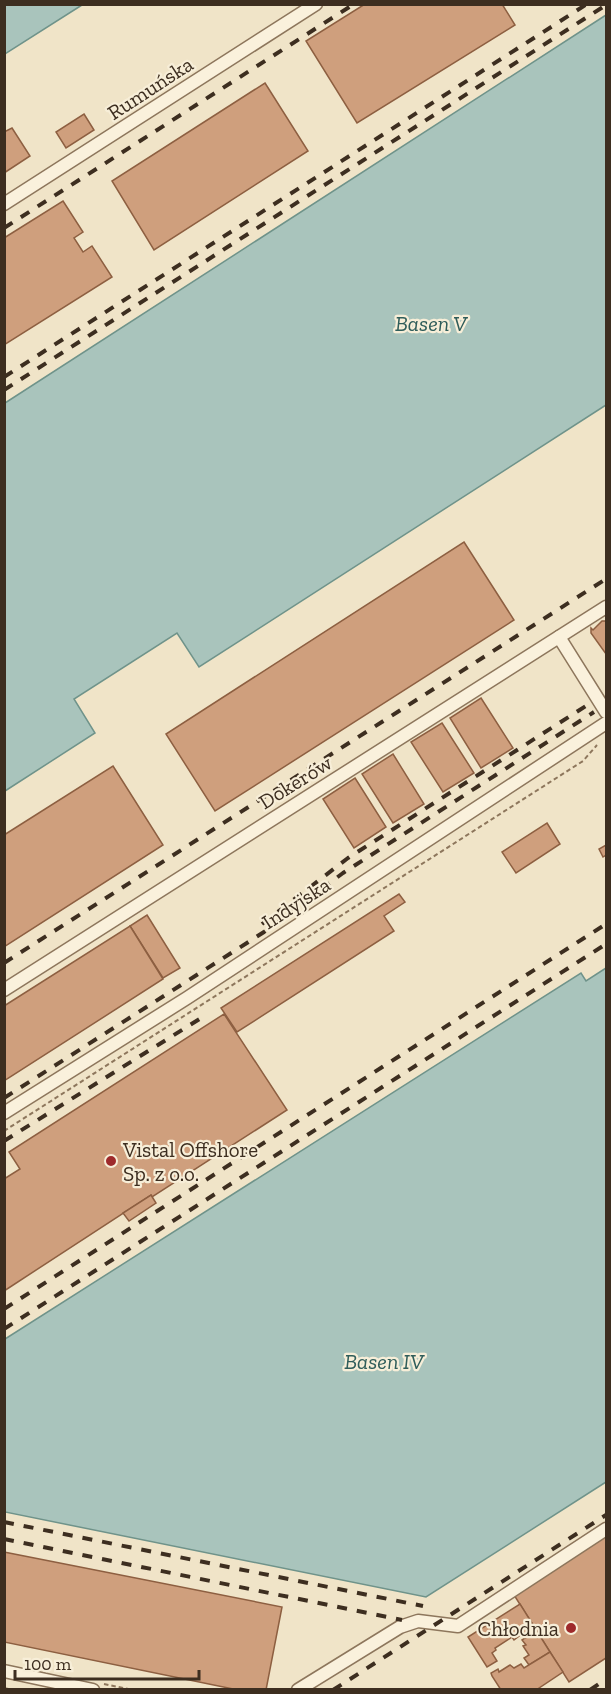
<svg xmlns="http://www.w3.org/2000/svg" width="611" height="1694" viewBox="0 0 611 1694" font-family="'Zilla Slab',serif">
<rect width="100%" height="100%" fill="#f0e4c8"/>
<g fill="#a9c4bc" stroke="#6f938a" stroke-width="1.5">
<path d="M5 4H82V5L5 54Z"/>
<path d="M606 15V405L199 667 177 633 74 699 95 733 5 791V403Z"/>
<path d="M606 968V1482L426 1597 5 1512V1339L581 973 586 981Z"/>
</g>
<g fill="#cf9f7d" stroke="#8d5f41" stroke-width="1.5">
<path d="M365 4H502L515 25 357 123 306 41Z"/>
<path d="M265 83 308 151 154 250 112 181Z"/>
<path d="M84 114 94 130 66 148 56 132Z"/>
<path d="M12 128 30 156 4 173V132Z"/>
<path d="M63 201 83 232 74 238 83 252 92 246 112 277 4 345V238Z"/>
<path d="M464 542 514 620 215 811 166 734Z"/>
<path d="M602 621H606V654L591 633V628L593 630Z"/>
<path d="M481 698 513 748 481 768 450 718Z"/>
<path d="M442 723 474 773 443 792 411 742Z"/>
<path d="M393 754 424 804 393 823 362 774Z"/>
<path d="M113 766 163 845 4 947V835Z"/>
<path d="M355 778 386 827 354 848 323 799Z"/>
<path d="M547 823 560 844 516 873 502 852Z"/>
<path d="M606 845V855L603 857 599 849Z"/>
<path d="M399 894 405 902 384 916 394 931 237 1032 221 1008Z"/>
<path d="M147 915 180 968 163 978 130 926Z"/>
<path d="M130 926 163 979 4 1081V1006Z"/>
<path d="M224 1014 287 1110 152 1197 151 1195 4 1291V1179L20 1169 9 1152Z"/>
<path d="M151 1195 156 1203 129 1221 123 1213Z"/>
<path d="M606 1535V1658L569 1682 514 1595Z"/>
<path d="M4 1552 282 1607 266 1690H238L4 1642Z"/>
<path d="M520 1604 550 1652 529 1665 524 1658 529 1655 523 1646 526 1645 522 1640 525 1638 522 1634 514 1640 512 1637 495 1648 496 1650 492 1653 497 1661 487 1667 468 1637Z"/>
<path d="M550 1652 563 1672 536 1690H501L492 1676 491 1673 498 1669 499 1672 510 1665 514 1668 521 1664 524 1668Z"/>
</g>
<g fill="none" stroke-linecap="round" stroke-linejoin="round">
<defs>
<g id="minor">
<path d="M4 204 316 4"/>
<path d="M559 637 606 712"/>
<path d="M4 990 606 607"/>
<path d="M4 1113 187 998 606 723"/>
<path d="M4 1671 93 1690"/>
<path d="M298 1690 400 1627 418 1621 458 1626 606 1529"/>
</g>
</defs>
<use href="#minor" stroke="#8d765c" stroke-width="15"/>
<g stroke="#8d765c" stroke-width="2" stroke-dasharray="4.5 3" stroke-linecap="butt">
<path d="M4 1131 583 761 597 745"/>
<path d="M104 1684 133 1690"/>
<path d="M4 1688 14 1690"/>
</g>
<use href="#minor" stroke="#faf1dc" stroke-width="12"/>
<g stroke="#3d2e20" stroke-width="4" stroke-dasharray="10 10" stroke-linecap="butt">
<path d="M4 228 354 4"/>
<path d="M4 377 587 4"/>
<path d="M4 390 606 5"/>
<path d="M262 924 348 858 589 704"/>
<path d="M4 963 606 579"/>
<path d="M4 1098 264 932 343 873 594 712"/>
<path d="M4 1141 206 1015"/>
<path d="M4 1309 606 924"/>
<path d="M4 1329 606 944"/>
<path d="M4 1522 423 1606"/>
<path d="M4 1539 402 1620"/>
<path d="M333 1690 606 1515"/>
<path d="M590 1690 606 1679"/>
</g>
</g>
<g fill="#9e2a2b" stroke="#f7eed8" stroke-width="2">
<circle cx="111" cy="1161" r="6"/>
<circle cx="571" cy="1628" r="6"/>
</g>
<g text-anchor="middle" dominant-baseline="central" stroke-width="4.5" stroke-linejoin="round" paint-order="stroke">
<g font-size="21" fill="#3d2e20" stroke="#f7eed8">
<text transform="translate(150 88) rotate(-33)">Rumuńska</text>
<text transform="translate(295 782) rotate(-32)">Dokerów</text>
<text transform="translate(296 903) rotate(-33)">Indyjska</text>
</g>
<g font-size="21" fill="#3d2e20" stroke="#f7eed8" text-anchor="start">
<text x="123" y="1149">Vistal Offshore<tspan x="123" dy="24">Sp. z o.o.</tspan></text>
<text x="559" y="1628" text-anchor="end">Chłodnia</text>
</g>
<g font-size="22" font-style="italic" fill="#2f5d5a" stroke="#f7eed8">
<text x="431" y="323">Basen V</text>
<text x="384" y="1361">Basen IV</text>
</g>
</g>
<rect width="611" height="1694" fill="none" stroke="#3d2e20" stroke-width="12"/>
<path d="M15 1670v9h184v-9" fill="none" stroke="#3d2e20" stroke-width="3"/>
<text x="24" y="1670" font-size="18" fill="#3d2e20" stroke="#f7eed8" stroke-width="4.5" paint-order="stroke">100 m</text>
</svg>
